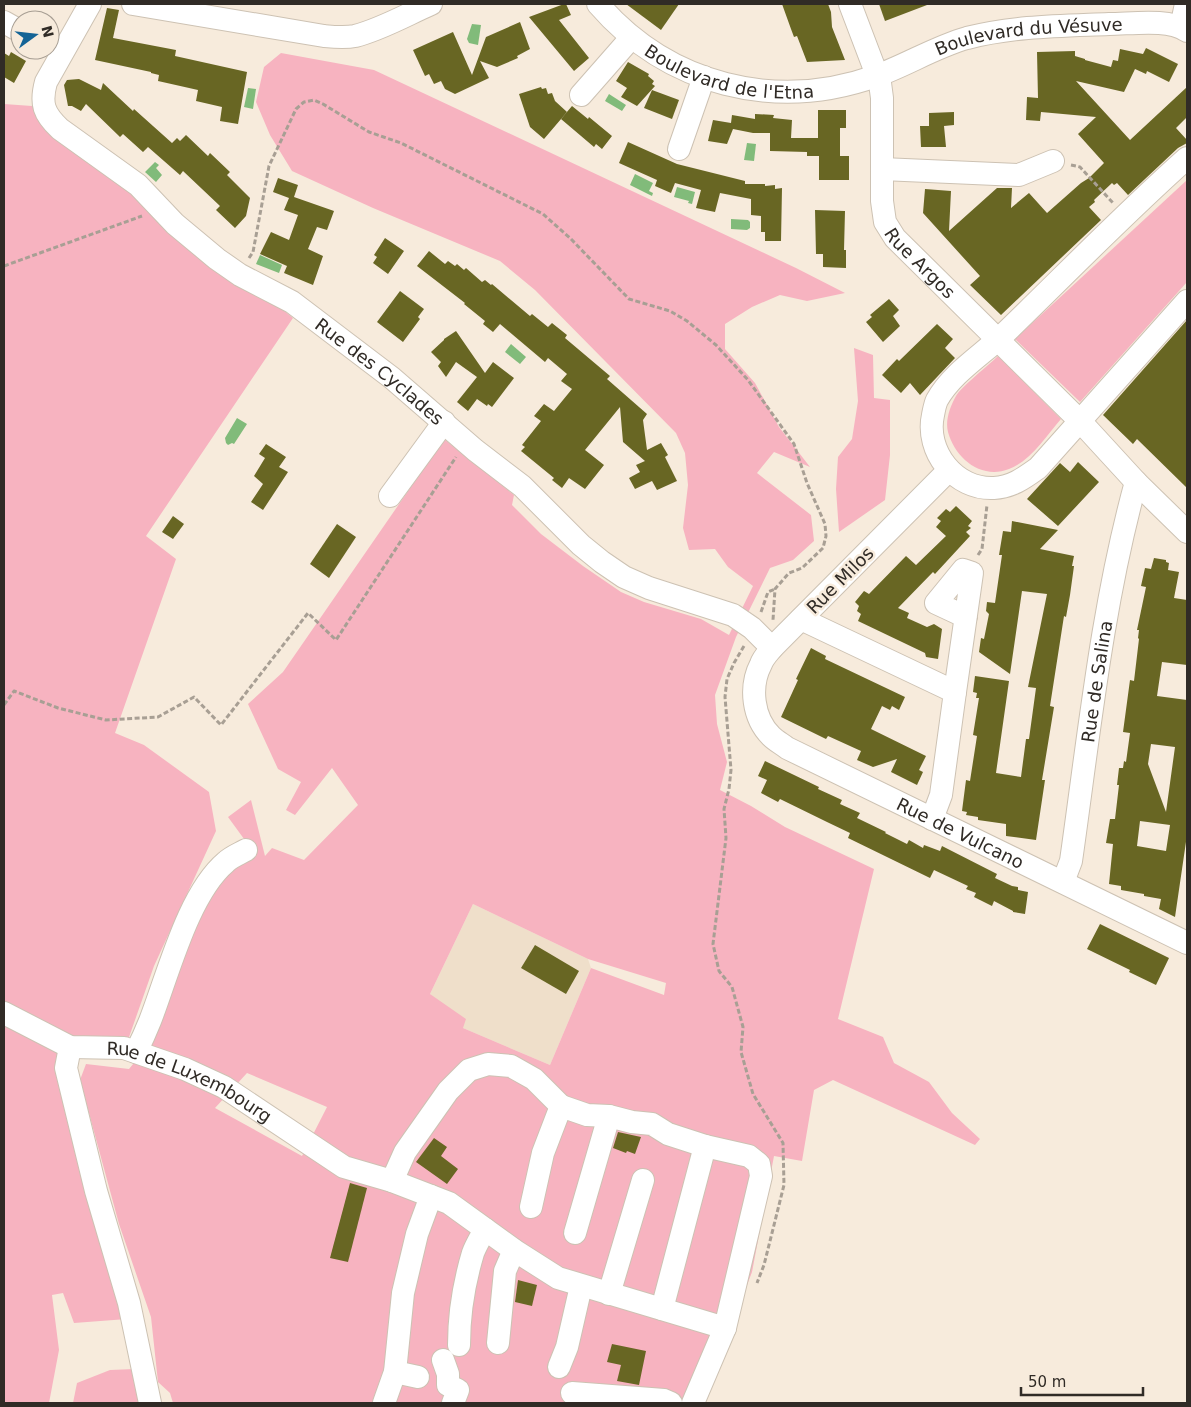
<svg xmlns="http://www.w3.org/2000/svg" width="1191" height="1407" viewBox="0 0 1191 1407" font-family="'DejaVu Sans',sans-serif">
<rect width="100%" height="100%" fill="#f7ebdc"/>
<path fill="#efdfca" d="M473 904 588 959 591 968 550 1065 463 1028 430 994Z"/>
<g fill="#f7b3c0" fill-rule="evenodd">
<path d="M281 53 374 70 796 268 845 293 807 301 780 295 752 307 725 324V349L755 383 779 427 810 467 774 452 757 473 811 515 814 541 793 560 770 568 736 637 715 695 717 724 727 762 720 790 751 806 785 827 874 869 838 1019 883 1037 894 1063 929 1082 952 1113 980 1139 975 1145 833 1080 814 1090 802 1161 774 1156 752 1272 702 1403H173L170 1393 158 1382 151 1317 119 1224 80 1080 86 1064 129 1069 152 1041 212 883 255 854 228 817 251 800 265 856 272 848 304 860 358 805 332 768 295 815 286 810 301 782 278 769 248 704 283 672 444 439 514 495 512 505 541 534 583 566 621 592 644 602 701 619 729 635 753 586 728 567 715 549 689 550 683 528 688 485 685 453 676 433 535 290 500 261 373 208 292 171 270 135 256 102 264 67ZM473 904 588 959 666 983 664 995 591 968 550 1065 463 1028 466 1019 430 994ZM247 1073 327 1107 302 1156 215 1108Z"/>
<path d="M4 104 32 106 98 157 293 318 146 536 176 559 115 733 144 745 209 792 216 831 154 966 128 1040 72 1039 4 1006Z"/>
<path d="M1187 180V282L1080 402 1015 339Z"/>
<path d="M854 348 873 355 874 398 890 400V455L885 500 839 532 836 489 838 457 852 439 858 401Z"/>
<path d="M998 356 1061 419C1046 436 1031 461 1009 469 981 480 955 458 948 432 945 420 950 407 956 396 961 387 989 365 998 356Z"/>
<path d="M4 1022 63 1051 127 1319 74 1323 63 1293 52 1295 59 1350 49 1403H4Z"/>
<path d="M135 1369 140 1403H73L77 1383 110 1370Z"/>
</g>
<g fill="#81bb7a">
<path d="M472 24 481 25 478 45 469 43 467 39Z"/>
<path d="M248 88 256 89 253 109 244 107Z"/>
<path d="M609 94 626 105 622 111 605 101Z"/>
<path d="M747 143 756 144 754 161 744 160Z"/>
<path d="M155 162 159 165 156 168 162 175 156 182 145 172Z"/>
<path d="M635 174 653 183 649 191 653 193 652 196 630 185Z"/>
<path d="M677 187 695 192 692 204 688 203 689 201 674 197Z"/>
<path d="M731 219 748 220 750 222V228L747 230 731 229Z"/>
<path d="M260 255 282 265 279 273 256 264Z"/>
<path d="M511 344 526 357 520 364 505 352Z"/>
<path d="M237 418 247 424 234 444 232 443 228 445 226 443 225 438Z"/>
</g>
<g fill="#686623" fill-rule="evenodd">
<path d="M564 4H566L571 15 559 20 589 58 574 71 529 17Z"/>
<path d="M626 4H679L661 30Z"/>
<path d="M782 4H828L831 12 832 27 845 60 807 62 797 36 794 37 791 29Z"/>
<path d="M879 4H927V5L885 21Z"/>
<path d="M107 8 119 10 113 38 176 50 175 56 247 72 238 124 220 121 222 107 196 101 198 90 158 81 159 75 151 73V72L95 60Z"/>
<path d="M520 22 530 49 517 56 518 58 497 67 480 61 489 78 455 94 445 89 441 81 434 84 429 74 425 76 413 50 453 32 472 75 486 37Z"/>
<path d="M1146 48 1178 64 1169 82 1147 71 1146 74 1135 69 1124 92 1076 81 1130 140 1187 87V117L1176 128 1187 140V143L1178 148 1128 195 1117 183 1114 185 1112 183 1094 200 1095 202 1089 207 1101 220 1001 315 970 285 980 276 923 213 925 189 951 191 949 231 997 188H1012L1011 208 1029 193 1047 213 1081 183 1089 178 1104 163 1078 134 1096 117 1041 112 1040 121 1026 120 1027 97 1038 98 1037 52 1075 51V56L1085 59V60L1111 67 1113 60 1118 61 1120 49 1143 54Z"/>
<path d="M11 52 26 61 14 83 4 77V53L9 56Z"/>
<path d="M628 62 649 74 648 76 654 81 652 84 655 86 637 106 621 97 627 88 616 81Z"/>
<path d="M79 79 101 90 103 83 133 111 134 109 172 143 177 138 180 141 186 135 208 156 210 153 230 172 227 175 250 198 246 216 235 228 216 210 220 206 183 171 180 175 148 147 143 152 123 134 120 137 86 104 81 111 72 106H68L64 85 67 80Z"/>
<path d="M541 87 542 89 546 88 548 94 552 93 555 101 567 112 544 139 530 127 519 94Z"/>
<path d="M652 90 679 100 672 119 644 108Z"/>
<path d="M572 106 588 119 589 117 612 136 602 149 596 144 594 147 561 119Z"/>
<path d="M818 110H846V128H840V156H849V180H819V156H807V152L770 151V133H753L733 129 727 144 708 141 713 120 731 123 732 115 755 119V114L774 115 773 118 792 120 791 138H818Z"/>
<path d="M954 112V125L944 126 946 147H921L920 126H929V113Z"/>
<path d="M628 142 677 164 745 181V184H765V186L775 185V189L782 188 781 241H765V232H761V216L751 215V199L720 193 715 212 696 208 701 190 675 183 671 193 655 186 657 180 619 163Z"/>
<path d="M278 178 298 185 294 197 334 211 327 230 317 227 308 249 323 256 313 285 284 273 287 266 260 254 271 232 289 240 298 215 284 210 289 198 273 192Z"/>
<path d="M815 210 845 211 844 250H846V268L823 267V254H816Z"/>
<path d="M385 238 404 251 388 274 373 263 377 257 374 255Z"/>
<path d="M429 251 445 264 448 261 455 266 457 264 464 270 466 268 482 282 485 280 491 285 492 284 530 316 532 314 548 327 552 323 567 335 565 338 610 376 607 379 647 414 643 420 647 450 661 443 668 455 665 457 677 481 657 490 652 481 635 489 629 478 640 472 636 465 645 461 623 442 620 407 585 450 604 465 585 489 569 478 562 488 552 480 554 478 521 451 525 447 522 445 541 421 534 416 544 404 554 411 572 389 561 381 567 374 548 358 545 362 500 324 493 332 483 324 485 321 464 304 465 303 417 266Z"/>
<path d="M400 291 424 309 418 317 420 319 403 342 377 322Z"/>
<path d="M889 299 899 310 893 316 900 326 883 342 866 322 872 317 870 315Z"/>
<path d="M1187 320V488L1137 439 1133 444 1103 415Z"/>
<path d="M937 324 953 339 945 348 955 358 920 395 910 383 901 393 882 375 897 359 899 361Z"/>
<path d="M456 331 485 373 493 362 514 378 492 407 488 404 487 406 477 399 468 411 457 402 477 377 456 362 446 377 438 366 441 362 431 352 444 340V339Z"/>
<path d="M266 444 286 457 279 467 288 472 263 510 251 502 263 484 254 476 265 458 259 454Z"/>
<path d="M1078 462 1099 482 1058 526 1027 499 1060 463 1070 472Z"/>
<path d="M956 506 972 521 968 526 971 528 966 532 970 536 935 574 933 572 898 608 909 613 907 618 927 627 934 624 942 629 938 659 926 657 925 653 858 621 861 614 857 611 859 606 855 602 864 591 869 594 906 556 916 565 946 536 936 527 941 521 937 518 946 509 950 512Z"/>
<path d="M173 516 184 524 173 539 162 532Z"/>
<path d="M1012 521 1058 530 1040 549 1074 556 1072 566H1074L1070 595 1066 617 1064 616 1050 706 1054 707 1042 780H1045L1036 840 1006 836V824L978 820V817L966 815 967 812 962 811 966 780 970 781 977 736 973 735 979 698H976L977 693 973 692 975 676 1009 681 996 773 1021 777 1026 739H1029L1036 688 1028 687 1047 594 1022 591 1010 674 979 652 981 638 984 639 989 614 986 611 987 602 995 603 1002 555H999L1003 531 1011 532Z"/>
<path d="M337 524 356 537 329 578 310 564Z"/>
<path d="M1154 558 1166 560V562L1169 563 1168 570 1179 572 1174 598 1187 600V665L1162 662 1157 696 1187 700V835L1175 917 1159 909 1161 899 1144 896V894L1121 890V886L1109 884 1113 844 1106 843 1110 819H1115L1119 785H1117L1119 768H1123L1124 761 1126 762 1130 733 1123 732 1130 680 1134 681 1139 639 1138 638 1139 630H1137L1146 587 1141 586 1145 568 1151 569ZM1151 744 1175 747 1166 812 1148 764ZM1140 821 1170 825 1166 851 1137 846Z"/>
<path d="M811 648 826 656 825 659 905 697 899 710 892 706 890 710 882 706 871 729 926 756 919 770 923 772 917 785 891 772 897 759 873 767 857 760 861 751 828 736 826 739 781 717 798 680 796 679Z"/>
<path d="M765 761 819 787 818 789 842 800 840 804 860 813 857 818 886 832 885 833 907 844 909 840 923 848 924 845 940 851 942 846 997 874 995 878 1012 886 1018 887V890L1028 892 1025 914 1013 912V911L994 901 992 906 974 897 976 893 966 889 968 886 934 870 930 878 848 838 850 833 827 822 780 799 778 802 761 793 767 780 758 776Z"/>
<path d="M1100 924 1169 958 1156 985 1129 972 1130 970 1087 949Z"/>
<path d="M535 945 579 971 566 994 521 968Z"/>
<path d="M618 1132 641 1137 635 1154 627 1151 626 1153 613 1148Z"/>
<path d="M434 1138 447 1147 441 1156 458 1169 447 1184 416 1162Z"/>
<path d="M350 1183 367 1188 348 1262 330 1258Z"/>
<path d="M518 1280 537 1285 532 1306 515 1302Z"/>
<path d="M612 1344 646 1351 639 1385 617 1381 621 1365 607 1362Z"/>
</g>
<g fill="none" stroke-linecap="round" stroke-linejoin="round">
<defs>
<g id="minor">
<path id="s1" d="M90 4 46 82C40 104 44 114 60 129L138 185 175 224 217 259 240 275 292 302 392 378 475 450 522 486 581 545 602 562 624 577 649 588 733 615 752 628 772 648"/>
<path d="M133 4 324 36C335 37 345 38 355 36 380 30 408 14 431 4"/>
<path id="s2" d="M598 4C668 85 775 112 876 76 907 65 935 47 967 38 1014 26 1061 26 1109 24 1131 24 1169 18 1187 31"/>
<path id="s3" d="M850 4 880 83 882 98V201L885 222 895 238 1080 421 1136 482 1187 532"/>
<path d="M4 22 20 31"/>
<path d="M1181 27 1186 4"/>
<path d="M581 95 631 38"/>
<path d="M679 149 704 77"/>
<path d="M1187 158C1124 214 1065 275 1004 334 982 355 952 373 937 400 935 404 934 410 933 415 925 451 955 490 994 488 1012 487 1024 478 1038 468L1187 301"/>
<path d="M882 169 1019 175 1053 161"/>
<path id="s4" d="M949 470 772 648C768 653 763 658 761 664 749 687 753 718 771 736 776 741 782 744 787 748L1187 943"/>
<path d="M390 496 444 422"/>
<path d="M801 619 955 692 941 795 932 819"/>
<path d="M955 692 972 573 963 570 936 603 966 617"/>
<path id="s5" d="M1063 882 1071 861C1089 735 1102 605 1136 482"/>
<path id="s6" d="M4 1013 70 1047 124 1048 185 1069 224 1087 344 1167 392 1181 449 1203 514 1250 558 1278 725 1328"/>
<path d="M70 1047 66 1068 96 1191 129 1303 150 1403"/>
<path d="M136 1052C141 1042 146 1031 150 1021 168 975 188 894 226 862 231 857 239 854 246 850"/>
<path d="M392 1181 405 1152 448 1091 469 1070 488 1064 511 1066 534 1079 561 1106"/>
<path d="M531 1207 543 1153 561 1106 587 1115 609 1116 632 1122 652 1124 668 1134 705 1146 749 1156 759 1164 761 1176 725 1328 693 1403"/>
<path d="M575 1233 609 1116"/>
<path d="M609 1294 643 1180"/>
<path d="M662 1309 705 1146"/>
<path d="M498 1343 505 1271 514 1250"/>
<path d="M459 1345C459 1315 464 1283 473 1253 476 1245 481 1237 485 1229"/>
<path d="M443 1360 448 1374V1385L458 1390 453 1403"/>
<path d="M559 1367 567 1347 581 1286"/>
<path d="M395 1372 418 1377"/>
<path d="M572 1393 664 1400 671 1403"/>
<path d="M384 1403 395 1372 403 1293 417 1234 431 1196"/>
</g>
</defs>
<use href="#minor" stroke="#cdc2b3" stroke-width="24"/>
<g stroke="#a89f94" stroke-width="3" stroke-dasharray="5 2.5" stroke-linecap="butt">
<path d="M1071 165 1080 167 1113 203"/>
<path d="M249 258 253 252 269 166 296 109 304 102 314 100 323 104 369 132 401 143 543 214 570 238 629 299 670 311 687 321 716 345 748 380 794 444 807 483 825 524 826 536 823 548 802 568 789 573 775 589 773 620"/>
<path d="M4 266 142 216"/>
<path d="M978 555 982 549 987 505"/>
<path d="M761 612 768 592 775 589"/>
<path d="M744 646 734 663 727 679 725 697 731 770 729 789 724 809 726 838 713 944 719 971 732 987 743 1027 741 1052 753 1094 783 1143 784 1185 764 1265 757 1283"/>
<path d="M4 705 14 691 58 708 106 720 158 717 194 697 221 725 308 613 336 640 456 457"/>
</g>
<use href="#minor" stroke="#fff" stroke-width="22"/>
</g>
<g text-anchor="middle" dominant-baseline="central" stroke-width="5" stroke-linejoin="round" paint-order="stroke">
<g font-size="18" fill="#302b26" stroke="#f7ebdc">
<text stroke="none"><textPath href="#s2" startOffset="466">Boulevard du Vésuve</textPath></text>
<text stroke="none"><textPath href="#s2" startOffset="154">Boulevard de l'Etna</textPath></text>
<text stroke="none"><textPath href="#s3" startOffset="278">Rue Argos</textPath></text>
<text stroke="none"><textPath href="#s1" startOffset="545">Rue des Cyclades</textPath></text>
<text transform="translate(840 580) rotate(-45)">Rue Milos</text>
<text stroke="none"><textPath href="#s5" startOffset="204">Rue de Salina</textPath></text>
<text stroke="none"><textPath href="#s4" startOffset="561">Rue de Vulcano</textPath></text>
<text stroke="none"><textPath href="#s6" startOffset="201">Rue de Luxembourg</textPath></text>
</g>
</g>
<rect width="1191" height="1407" fill="none" stroke="#302b26" stroke-width="10"/>
<g transform="translate(35 35) rotate(75)"><circle r="24" fill="#f7ebdc" stroke="#a79e93"/>
<path d="M0-4L9 19L0 12L-9 19Z" fill="#146496"/>
<text y="-8" font-size="14" font-weight="bold" text-anchor="middle" fill="#302b26">N</text>
</g>
<path d="M1021 1387v8h122v-8" fill="none" stroke="#302b26" stroke-width="2.5"/>
<text x="1028" y="1387" font-size="15" fill="#302b26" stroke="#f7ebdc" stroke-width="4" paint-order="stroke">50 m</text>
</svg>
